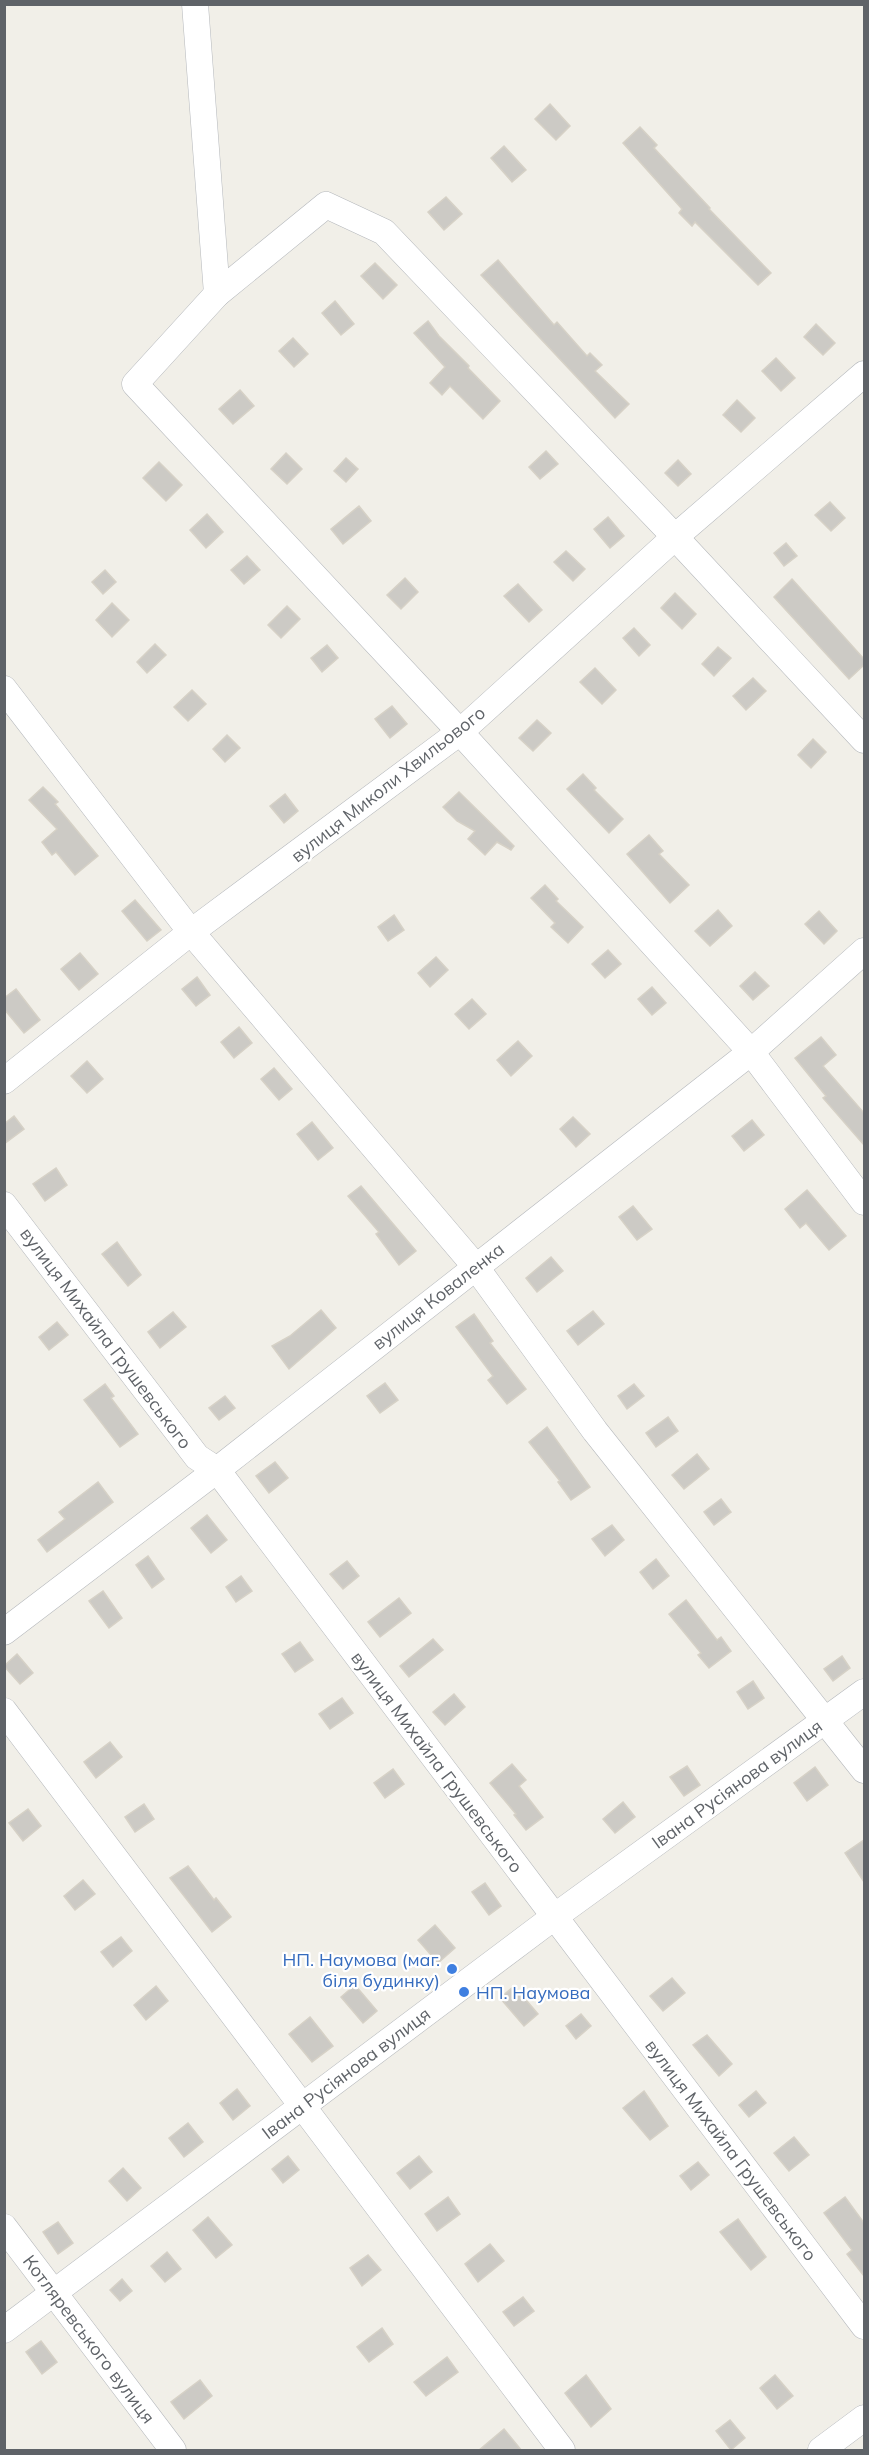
<svg xmlns="http://www.w3.org/2000/svg" width="869" height="2455" viewBox="0 0 869 2455" font-family="Mulish,sans-serif">
<rect width="100%" height="100%" fill="#f1efe8"/>
<g fill="#cccac5" stroke="#d6d1c6" stroke-width="1.5">
<path d="M550 104 570 126 556 140 535 119Z"/>
<path d="M640 127 657 145 654 148 710 208 709 209 771 273 758 285 695 222 692 226 679 213 682 209 623 143Z"/>
<path d="M504 146 526 170 512 182 491 158Z"/>
<path d="M446 197 462 214 444 230 428 212Z"/>
<path d="M498 260 554 325 557 322 587 356 590 353 602 365 595 371 629 404 615 418 481 275Z"/>
<path d="M375 263 397 285 383 299 361 276Z"/>
<path d="M335 301 354 324 341 335 322 313Z"/>
<path d="M428 321 439 336 469 366 468 368 500 401 483 419 450 386 442 395 430 383 445 367 414 333Z"/>
<path d="M816 324 835 343 823 355 804 337Z"/>
<path d="M293 338 308 354 294 367 279 351Z"/>
<path d="M776 358 795 378 781 391 762 371Z"/>
<path d="M240 390 254 406 233 424 219 409Z"/>
<path d="M737 400 755 418 741 432 723 415Z"/>
<path d="M546 451 558 464 540 479 529 467Z"/>
<path d="M286 453 302 469 287 484 271 469Z"/>
<path d="M346 458 358 469 346 482 334 471Z"/>
<path d="M678 460 691 474 678 486 665 473Z"/>
<path d="M159 462 182 485 166 501 143 478Z"/>
<path d="M830 502 845 518 831 531 815 515Z"/>
<path d="M359 506 371 521 343 544 331 529Z"/>
<path d="M207 514 223 532 206 548 190 530Z"/>
<path d="M608 517 624 536 610 548 594 529Z"/>
<path d="M786 543 797 556 784 566 774 553Z"/>
<path d="M566 551 585 569 573 581 554 562Z"/>
<path d="M247 556 260 570 244 584 231 570Z"/>
<path d="M105 570 116 582 103 594 92 582Z"/>
<path d="M405 578 418 592 401 609 387 595Z"/>
<path d="M792 579 864 659V665L849 679 774 597Z"/>
<path d="M518 584 542 610 529 622 504 596Z"/>
<path d="M675 593 696 614 682 629 661 608Z"/>
<path d="M112 603 129 620 112 637 96 620Z"/>
<path d="M287 606 300 619 281 638 268 625Z"/>
<path d="M634 628 650 645 639 656 623 638Z"/>
<path d="M155 644 166 655 147 673 137 662Z"/>
<path d="M327 645 338 658 322 672 311 658Z"/>
<path d="M718 647 731 658 714 676 702 664Z"/>
<path d="M595 668 616 690 602 704 580 682Z"/>
<path d="M753 678 766 691 746 710 733 696Z"/>
<path d="M192 690 206 704 188 721 174 707Z"/>
<path d="M392 706 407 724 390 738 375 719Z"/>
<path d="M537 720 551 733 533 751 519 738Z"/>
<path d="M227 735 240 748 225 762 213 749Z"/>
<path d="M813 739 826 752 811 768 798 755Z"/>
<path d="M583 774 596 788 594 790 623 819 609 833 567 789Z"/>
<path d="M43 787 58 802 55 804 98 856 75 875 56 852 52 855 42 842 57 829 29 800Z"/>
<path d="M459 792 514 846 511 850 497 842 485 855 468 839 475 831 457 821 443 807Z"/>
<path d="M285 794 298 811 284 823 270 806Z"/>
<path d="M649 835 663 851 659 854 689 885 670 903 627 854Z"/>
<path d="M545 885 558 899 556 901 583 927 568 943 551 927 555 923 531 898Z"/>
<path d="M135 900 161 930 147 941 122 911Z"/>
<path d="M718 910 732 926 710 946 695 931Z"/>
<path d="M819 911 837 931 824 944 805 924Z"/>
<path d="M394 915 404 930 388 941 378 927Z"/>
<path d="M608 950 621 964 605 978 592 964Z"/>
<path d="M80 953 98 974 79 990 61 969Z"/>
<path d="M436 957 448 970 430 987 418 973Z"/>
<path d="M755 972 769 986 753 1000 740 986Z"/>
<path d="M197 977 210 995 196 1006 182 989Z"/>
<path d="M652 987 666 1003 652 1015 638 999Z"/>
<path d="M16 989 40 1020 24 1033 4 1009V998Z"/>
<path d="M472 999 486 1014 469 1029 455 1014Z"/>
<path d="M239 1027 252 1043 234 1058 221 1042Z"/>
<path d="M821 1037 836 1055 823 1066 864 1113V1145L823 1098 826 1096 795 1058Z"/>
<path d="M518 1041 532 1056 511 1076 497 1060Z"/>
<path d="M87 1061 103 1079 87 1093 71 1076Z"/>
<path d="M274 1068 292 1089 279 1100 261 1079Z"/>
<path d="M14 1116 24 1129 4 1144V1124Z"/>
<path d="M573 1117 590 1134 576 1147 560 1129Z"/>
<path d="M752 1120 764 1135 744 1151 732 1136Z"/>
<path d="M312 1122 333 1148 318 1160 297 1134Z"/>
<path d="M56 1168 67 1185 45 1201 33 1184Z"/>
<path d="M361 1186 416 1251 399 1265 376 1234 379 1232 348 1196Z"/>
<path d="M807 1190 846 1236 829 1250 806 1223 800 1228 785 1209Z"/>
<path d="M633 1206 652 1229 637 1240 619 1217Z"/>
<path d="M117 1242 141 1275 128 1286 102 1254Z"/>
<path d="M551 1257 563 1271 537 1292 526 1278Z"/>
<path d="M321 1310 336 1328 289 1369 272 1346 290 1336Z"/>
<path d="M593 1311 604 1324 578 1345 567 1331Z"/>
<path d="M173 1312 186 1327 160 1348 148 1332Z"/>
<path d="M474 1314 493 1341 490 1343 526 1389 507 1404 488 1380 493 1376 456 1327Z"/>
<path d="M57 1322 68 1335 49 1350 39 1337Z"/>
<path d="M385 1383 398 1400 380 1413 367 1396Z"/>
<path d="M105 1384 114 1396 111 1398 138 1434 120 1447 84 1400Z"/>
<path d="M634 1384 644 1396 627 1409 618 1396Z"/>
<path d="M225 1396 235 1408 219 1420 209 1408Z"/>
<path d="M668 1417 678 1431 656 1447 646 1433Z"/>
<path d="M547 1427 590 1487 571 1500 558 1482 560 1481 529 1442Z"/>
<path d="M697 1454 709 1469 684 1489 672 1475Z"/>
<path d="M275 1462 288 1478 269 1493 256 1476Z"/>
<path d="M98 1482 113 1502 47 1552 38 1540 65 1519 59 1512Z"/>
<path d="M721 1499 731 1512 714 1525 704 1512Z"/>
<path d="M207 1515 227 1540 211 1553 191 1528Z"/>
<path d="M612 1525 624 1540 605 1556 592 1539Z"/>
<path d="M148 1556 164 1579 152 1588 136 1565Z"/>
<path d="M656 1559 669 1576 653 1589 640 1572Z"/>
<path d="M347 1561 359 1576 343 1589 330 1574Z"/>
<path d="M241 1576 252 1591 236 1602 226 1587Z"/>
<path d="M103 1591 122 1618 109 1628 89 1601Z"/>
<path d="M399 1598 411 1613 380 1637 368 1622Z"/>
<path d="M686 1600 717 1640 721 1637 731 1651 709 1668 698 1655 701 1653 669 1614Z"/>
<path d="M433 1639 443 1650 409 1677 400 1666Z"/>
<path d="M300 1642 313 1660 295 1672 282 1654Z"/>
<path d="M17 1654 33 1673 20 1684 4 1666Z"/>
<path d="M842 1656 850 1668 833 1681 824 1669Z"/>
<path d="M753 1681 764 1698 748 1709 737 1692Z"/>
<path d="M454 1694 465 1707 445 1725 433 1712Z"/>
<path d="M342 1698 353 1713 330 1729 319 1714Z"/>
<path d="M110 1742 122 1757 96 1778 84 1762Z"/>
<path d="M512 1764 526 1780 519 1786 543 1817 526 1830 514 1815 516 1814 490 1783Z"/>
<path d="M687 1766 700 1785 684 1796 670 1777Z"/>
<path d="M815 1767 828 1785 807 1801 794 1783Z"/>
<path d="M393 1769 404 1784 385 1798 374 1783Z"/>
<path d="M623 1802 635 1817 615 1833 603 1819Z"/>
<path d="M144 1804 154 1819 135 1832 125 1817Z"/>
<path d="M28 1809 41 1826 23 1841 9 1823Z"/>
<path d="M864 1840V1882L845 1853Z"/>
<path d="M188 1866 214 1900 216 1898 231 1917 212 1932 170 1878Z"/>
<path d="M83 1880 95 1894 75 1910 64 1896Z"/>
<path d="M485 1883 501 1906 489 1915 472 1892Z"/>
<path d="M435 1925 455 1948 438 1963 418 1940Z"/>
<path d="M121 1937 132 1951 113 1967 101 1952Z"/>
<path d="M672 1978 685 1993 663 2011 650 1996Z"/>
<path d="M355 1985 377 2011 363 2023 341 1997Z"/>
<path d="M156 1986 168 2001 146 2020 134 2005Z"/>
<path d="M514 1986 538 2014 524 2026 500 1998Z"/>
<path d="M581 2014 591 2026 576 2039 566 2026Z"/>
<path d="M310 2017 333 2046 312 2062 289 2034Z"/>
<path d="M707 2035 732 2064 719 2076 693 2045Z"/>
<path d="M237 2089 250 2106 233 2120 220 2103Z"/>
<path d="M644 2091 668 2126 650 2140 623 2108Z"/>
<path d="M756 2091 766 2103 749 2117 739 2105Z"/>
<path d="M188 2123 203 2142 184 2157 169 2138Z"/>
<path d="M794 2137 809 2155 789 2171 774 2153Z"/>
<path d="M288 2156 299 2170 283 2183 272 2169Z"/>
<path d="M419 2156 432 2172 410 2189 397 2173Z"/>
<path d="M698 2162 709 2175 691 2190 680 2176Z"/>
<path d="M123 2168 141 2188 127 2201 109 2181Z"/>
<path d="M448 2197 460 2214 437 2231 425 2214Z"/>
<path d="M845 2197 864 2223V2276L847 2254 852 2250 824 2213Z"/>
<path d="M208 2217 232 2245 216 2258 193 2230Z"/>
<path d="M738 2219 766 2257 751 2270 720 2232Z"/>
<path d="M58 2222 73 2243 58 2254 43 2232Z"/>
<path d="M490 2244 504 2261 478 2282 465 2264Z"/>
<path d="M167 2252 181 2269 165 2282 151 2266Z"/>
<path d="M368 2255 381 2270 362 2286 350 2268Z"/>
<path d="M122 2279 132 2291 120 2301 110 2290Z"/>
<path d="M523 2297 534 2311 514 2326 503 2312Z"/>
<path d="M382 2328 393 2344 369 2362 357 2347Z"/>
<path d="M41 2341 57 2362 42 2374 26 2352Z"/>
<path d="M447 2357 458 2372 426 2396 414 2382Z"/>
<path d="M586 2375 611 2409 591 2427 565 2393Z"/>
<path d="M775 2375 793 2396 777 2409 760 2388Z"/>
<path d="M200 2380 212 2396 184 2419 171 2402Z"/>
<path d="M730 2420 745 2438 731 2450 716 2431Z"/>
<path d="M504 2429 522 2451H478Z"/>
</g>
<g fill="none" stroke-linecap="round" stroke-linejoin="round">
<defs>
<g id="minor">
<path d="M195 4 217 294"/>
<path d="M4 689 191 932 475 1266 595 1431 864 1770"/>
<path d="M864 740 675 537 384 232 326 205 217 294 135 384 460 732 751 1052 864 1202"/>
<path d="M4 1081 191 932 460 732 675 537 864 374"/>
<path d="M4 1205 197 1457 217 1470 864 2326"/>
<path d="M4 1632 217 1470 751 1052 864 951"/>
<path d="M4 1711 562 2450"/>
<path d="M4 2227 173 2450"/>
<path d="M4 2330 554 1917 864 1692"/>
<path d="M821 2450 864 2418"/>
</g>
</defs>
<use href="#minor" stroke="#b5b8bc" stroke-width="27"/>
<use href="#minor" stroke="#fff" stroke-width="26"/>
</g>
<g fill="#3f7fe0" stroke="#fff" stroke-width="2">
<circle cx="452" cy="1969" r="6"/>
<circle cx="464" cy="1992" r="6"/>
</g>
<g text-anchor="middle" dominant-baseline="central" stroke-width="4.5" stroke-linejoin="round" paint-order="stroke">
<g font-size="18" fill="#5f6368" stroke="#fff">
<text transform="translate(388 784) rotate(-38)">вулиця Миколи Хвильового</text>
<text transform="translate(438 1296) rotate(-38)">вулиця Коваленка</text>
<text transform="translate(106 1338) rotate(53)">вулиця Михайла Грушевського</text>
<text transform="translate(437 1762) rotate(53)">вулиця Михайла Грушевського</text>
<text transform="translate(737 1784) rotate(-36)">Івана Русіянова вулиця</text>
<text transform="translate(346 2073) rotate(-37)">Івана Русіянова вулиця</text>
<text transform="translate(731 2150) rotate(53)">вулиця Михайла Грушевського</text>
<text transform="translate(89 2339) rotate(53)">Котляревського вулиця</text>
</g>
<g font-size="18" fill="#366cbe" stroke="#fff" text-anchor="end">
<text x="440" y="1959">НП. Наумова (маг.<tspan x="440" dy="21">біля будинку)</tspan></text>
<text x="476" y="1992" text-anchor="start">НП. Наумова</text>
</g>
</g>
<rect width="869" height="2455" fill="none" stroke="#5f6368" stroke-width="12"/>
</svg>
